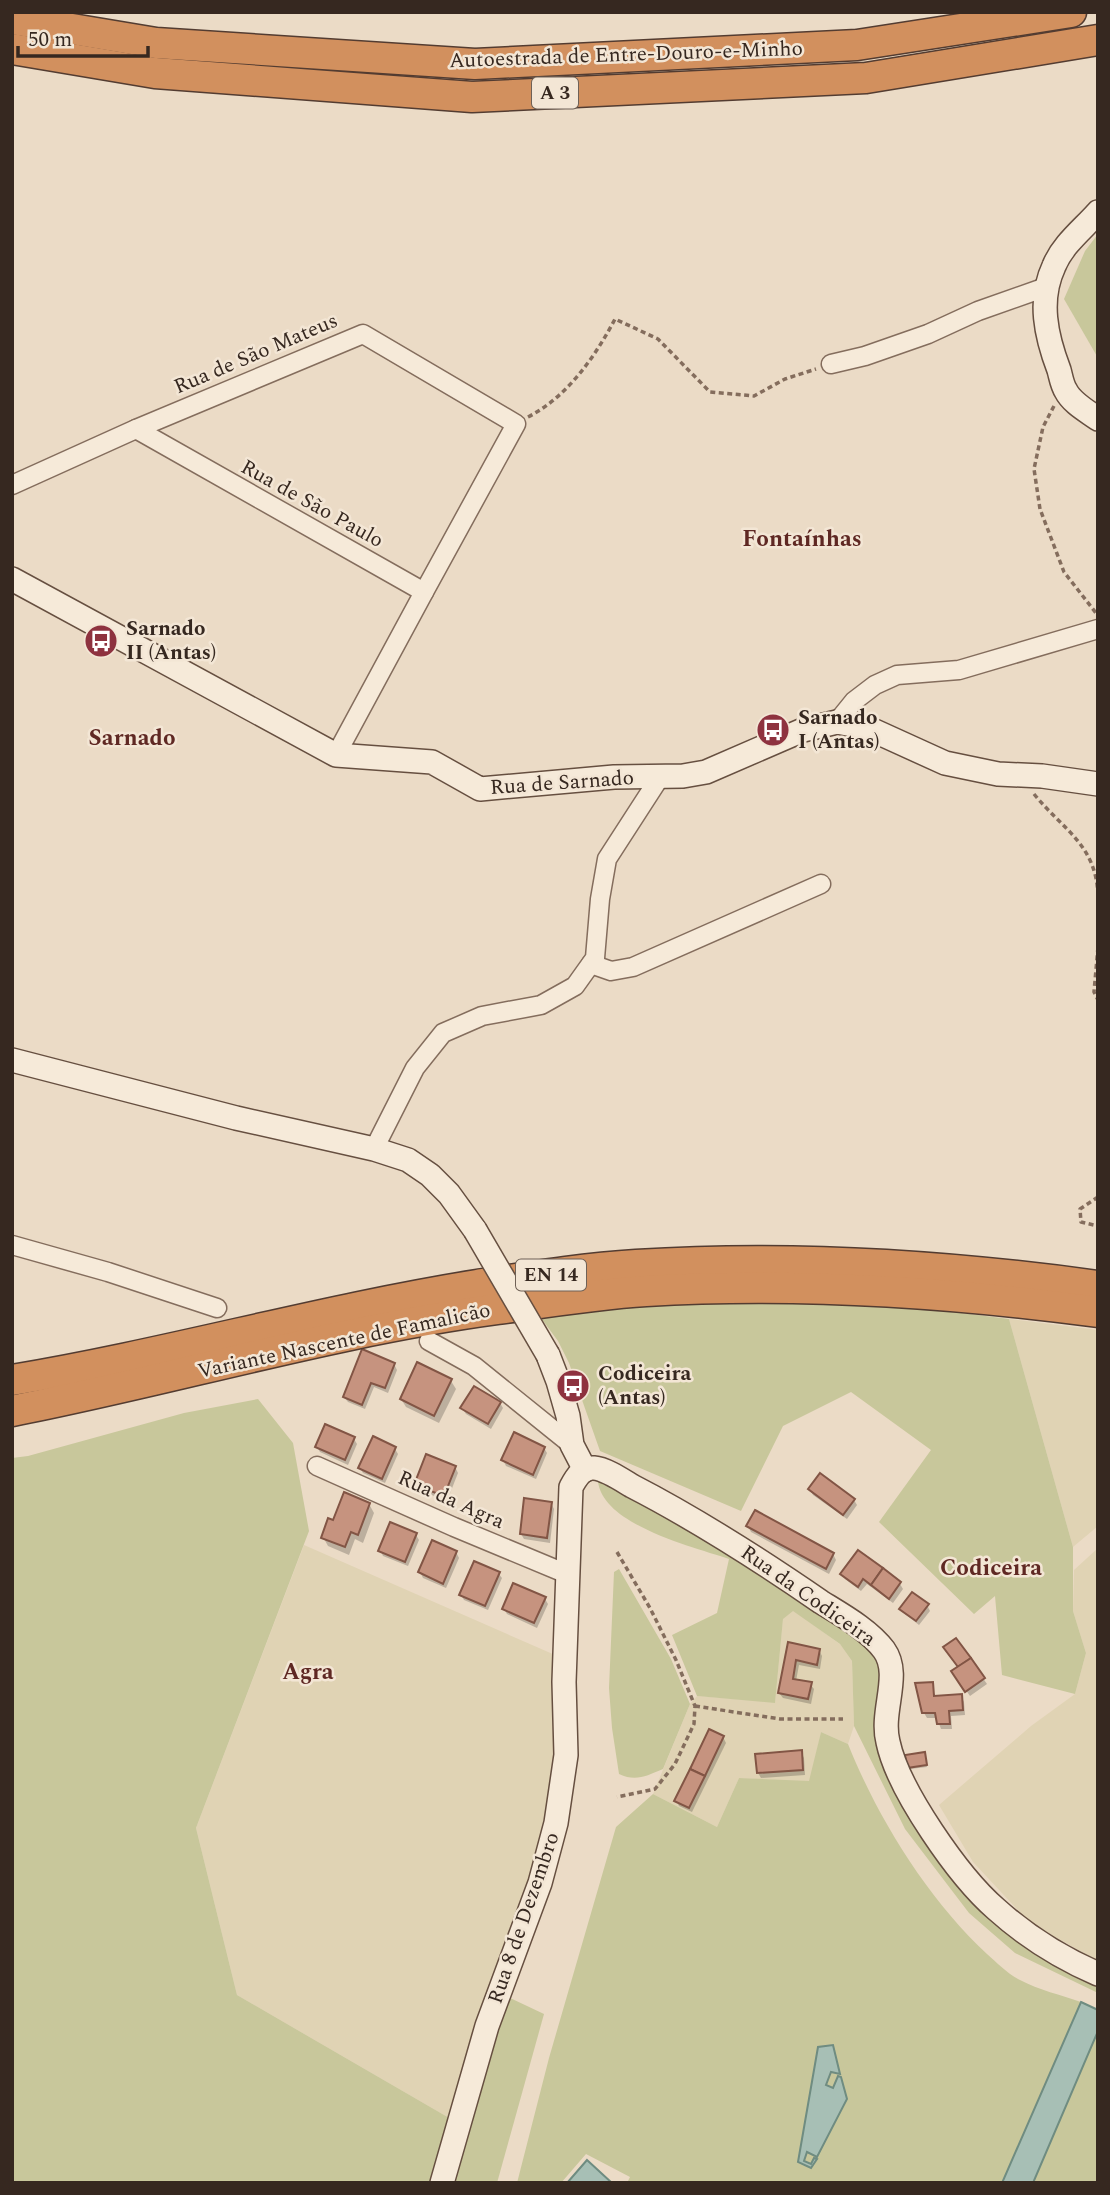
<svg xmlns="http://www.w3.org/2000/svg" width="1110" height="2195" viewBox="0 0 1110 2195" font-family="Spectral,serif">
<rect width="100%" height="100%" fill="#ebdbc6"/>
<g fill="#e0d3b4">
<path d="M1009 1319 1098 1330V1526L1073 1547Z"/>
<path d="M304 1545 555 1655 559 1767 551 1822 451 2119 237 1995 196 1828Z"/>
<path d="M1098 1548V1961L1030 1923 973 1862 939 1805 1031 1726 1075 1694 1086 1653 1073 1611 1074 1570Z"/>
<path d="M793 1610 841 1645 852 1661 854 1726 848 1744 821 1732 810 1782 739 1778 717 1827 653 1794 690 1704 697 1696 775 1702 783 1618Z"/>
</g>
<g fill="#c8c79b" fill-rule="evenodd">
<path d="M1098 234V358L1064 299 1085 251Z"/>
<path d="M791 1300 915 1307 1009 1319 1073 1547V1611L1086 1653 1075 1694 1002 1675 995 1596 974 1614 879 1522 931 1450 851 1392 783 1426 741 1511 600 1451 569 1363 558 1341 538 1314 594 1306Z"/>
<path d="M258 1399 293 1443 309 1531 196 1828 237 1995 451 2119 434 2183H12V1458L28 1456 184 1413Z"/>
<path d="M604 1480 665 1513 821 1613 864 1645 876 1659 883 1677 876 1721 945 1864 1098 1984V1993L1015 1953 969 1913 905 1829 854 1726 852 1661 840 1644 793 1611 783 1619 775 1703 697 1696 672 1635 717 1613 729 1559C694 1547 602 1525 598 1481Z"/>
<path d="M619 1569 671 1659 690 1704 663 1769C646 1776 636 1782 619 1774L612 1728 609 1688 614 1572Z"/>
<path d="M821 1732 848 1744C878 1819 928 1899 987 1954 997 1963 1008 1974 1020 1980 1039 1990 1061 1995 1081 2002L1002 2183H627L630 2177 586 2154 561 2183H517L549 2058 616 1827 653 1794 717 1827 739 1778 809 1781ZM818 2048 838 2074 831 2071 826 2085 833 2088 838 2076 818 2156 807 2151 803 2161 811 2165 814 2158 816 2159 811 2168 798 2161Z"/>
<path d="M506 1996 544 2014 497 2183H451Z"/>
<path d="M1098 2031V2183H1033Z"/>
</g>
<g fill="#a7bfb5" stroke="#6f8c81" stroke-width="2">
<path d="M1081 2002 1098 2010V2031L1033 2183H1002Z"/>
<path d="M833 2045 840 2074 831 2072 826 2085 833 2088 838 2076 841 2077 847 2099 817 2157 807 2152 804 2161 811 2164 814 2158 817 2159 811 2168 798 2162 818 2047Z"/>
<path d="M587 2160 612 2183H567Z"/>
</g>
<g fill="#0003">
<path d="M394 1364 397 1370 388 1393 374 1387 365 1409 348 1402 344 1397Z"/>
<path d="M451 1381 456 1389 439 1423 406 1407 401 1399Z"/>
<path d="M500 1403 503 1408 491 1429 466 1414 462 1408Z"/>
<path d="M354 1439 357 1444 348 1465 320 1452 317 1447Z"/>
<path d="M544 1448 547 1453 536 1479 506 1466 503 1460Z"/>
<path d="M395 1449 398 1454 385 1483 363 1473 360 1468Z"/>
<path d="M455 1467 458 1473 447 1501 419 1490 416 1484Z"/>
<path d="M810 1489 854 1500 857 1505 847 1519 813 1495Z"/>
<path d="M551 1503 554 1509 550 1543 524 1539 521 1534Z"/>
<path d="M369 1504 374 1513 363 1543 355 1539 349 1555 328 1546 323 1537 334 1522Z"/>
<path d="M748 1526 833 1554 836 1560 829 1574 751 1532Z"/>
<path d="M416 1535 419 1540 408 1566 383 1556 380 1550Z"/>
<path d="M456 1552 459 1558 446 1588 423 1578 420 1572Z"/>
<path d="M858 1553 900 1584 903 1589 893 1603 867 1584 861 1591 845 1579 842 1574Z"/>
<path d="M498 1573 502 1578 488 1610 464 1600 461 1595Z"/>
<path d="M545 1599 548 1604 537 1628 507 1614 504 1609Z"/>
<path d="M927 1605 930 1611 919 1625 905 1614 901 1609Z"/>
<path d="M956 1640 987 1684 970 1696 957 1677 959 1668Z"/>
<path d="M789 1644 819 1650 822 1656 820 1669 799 1665 796 1681 810 1684 814 1689 811 1704 783 1698 779 1693Z"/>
<path d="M932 1684 935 1697 961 1696 964 1702 965 1715 951 1716 952 1729H941L937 1718H927L924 1713Z"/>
<path d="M723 1737 726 1743 692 1812 679 1806 676 1800Z"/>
<path d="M801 1752 804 1758 805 1775 761 1778 758 1773Z"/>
<path d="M925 1756 927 1767 910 1769 908 1767Z"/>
</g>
<g fill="#c6937f" stroke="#825545" stroke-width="2">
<path d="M362 1349 395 1363 385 1388 371 1383 362 1405 343 1397Z"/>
<path d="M417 1362 452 1379 434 1416 400 1399Z"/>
<path d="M474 1386 501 1402 488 1424 460 1408Z"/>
<path d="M325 1424 355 1437 345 1460 315 1447Z"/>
<path d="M514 1432 545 1447 533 1475 501 1460Z"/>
<path d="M373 1436 396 1447 382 1479 358 1468Z"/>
<path d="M426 1454 456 1466 444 1496 414 1485Z"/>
<path d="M820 1473 855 1499 843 1515 808 1489Z"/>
<path d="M344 1492 370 1503 358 1535 351 1532 345 1547 321 1538 328 1518 333 1520Z"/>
<path d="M524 1498 552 1502 547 1538 520 1534Z"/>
<path d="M755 1510 834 1553 826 1569 746 1526Z"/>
<path d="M390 1522 417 1533 405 1562 378 1551Z"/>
<path d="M432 1540 457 1551 443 1584 418 1572Z"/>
<path d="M858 1550 883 1568 871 1585 863 1579 858 1587 840 1574Z"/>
<path d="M474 1561 500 1572 485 1606 459 1595Z"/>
<path d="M883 1568 901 1582 889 1599 871 1585Z"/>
<path d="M513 1583 546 1597 534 1623 502 1609Z"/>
<path d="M912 1592 929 1604 916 1621 899 1609Z"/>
<path d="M956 1638 971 1658 958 1667 943 1647Z"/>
<path d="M788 1642 820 1649 817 1665 796 1660 793 1679 812 1682 808 1699 778 1693Z"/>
<path d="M971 1658 985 1678 965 1692 951 1671Z"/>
<path d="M933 1682 934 1696 962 1694 963 1710 949 1711 950 1724H937L935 1713H922L915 1683Z"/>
<path d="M709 1729 724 1736 705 1776 690 1769Z"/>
<path d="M802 1750 803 1770 757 1773 755 1754Z"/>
<path d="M925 1752 927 1765 907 1768 905 1755Z"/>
<path d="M690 1769 705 1776 689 1808 674 1801Z"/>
</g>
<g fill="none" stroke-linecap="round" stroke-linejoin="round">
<defs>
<g id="street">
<path d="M831 364 865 356 928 334 978 311 1046 287"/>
<path d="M136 429 363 334 516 424 424 592"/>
<path d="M12 485 136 429 424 592 336 755"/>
<path d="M837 722 854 701 875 685 897 675 959 670 1098 629"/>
<path d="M591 964 611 971 633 967 821 884"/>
<path d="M374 1149 415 1068 443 1033 482 1016 541 1005 575 986 595 958 600 899 607 859 660 777"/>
<path d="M12 1245 108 1272 217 1308"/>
<path d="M429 1341 474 1366 572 1445"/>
<path d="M317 1466 454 1527 567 1574"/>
</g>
<g id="secondary">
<path d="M1098 212C1083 229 1063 244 1054 266 1038 300 1046 336 1059 370 1061 377 1062 385 1066 391 1072 403 1087 411 1098 419"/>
<path d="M12 579 336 755 432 762 480 789 614 777 683 776 706 772 803 730 837 722 868 728 945 763 998 774 1042 776 1098 784"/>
<path d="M12 1060 236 1118 374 1149 408 1160 430 1175 449 1194 475 1230"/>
<path d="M548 1355 558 1381 568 1416 572 1445 585 1470"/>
<path d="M442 2183 487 2026 540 1883 556 1823 566 1755 564 1682 571 1487C576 1478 582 1467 594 1468 606 1469 622 1480 632 1486 698 1520 760 1560 821 1602 842 1615 869 1630 884 1650 902 1675 880 1711 888 1742 898 1790 959 1877 996 1909 1026 1936 1061 1958 1098 1974"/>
</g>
<g id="highway">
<path d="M12 19 156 43 475 64 857 45 1071 12"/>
<path d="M12 49 155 73 472 97 866 78 1098 40"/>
<path d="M12 1380C168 1354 321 1310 477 1285 529 1277 583 1268 636 1265 790 1255 945 1265 1098 1286"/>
<path d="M12 1411C175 1379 334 1331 498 1309 547 1302 597 1294 646 1291 797 1282 948 1292 1098 1312"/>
</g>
</defs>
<use href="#street" stroke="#846d5d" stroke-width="21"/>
<use href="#secondary" stroke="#664f40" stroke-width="26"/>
<use href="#highway" stroke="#533c31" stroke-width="33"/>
<g stroke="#846d5d" stroke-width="3.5" stroke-dasharray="5 3.5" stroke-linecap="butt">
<path d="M1054 406 1043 427 1034 469 1040 509 1064 572 1096 613"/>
<path d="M528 417C567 397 595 357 615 319L658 339 710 392 754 396 785 379 816 369"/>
<path d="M1034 794C1062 829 1096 844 1098 895"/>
<path d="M1098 947 1094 992 1098 1000"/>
<path d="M1098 1197 1080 1209 1081 1222 1098 1226"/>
<path d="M617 1552 650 1608 676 1660 695 1706 694 1724 675 1764 655 1789 617 1797"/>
<path d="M695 1706 780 1719H843"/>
</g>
<use href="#street" stroke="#f6ead9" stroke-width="18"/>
<use href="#secondary" stroke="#f6ead9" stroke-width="23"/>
<use href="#highway" stroke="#d2905e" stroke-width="30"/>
<defs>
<path id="secondary-bridge" d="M475 1230 548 1355"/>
</defs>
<use href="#secondary-bridge" stroke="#664f40" stroke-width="26" stroke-linecap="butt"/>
<use href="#secondary-bridge" stroke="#f6ead9" stroke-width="23"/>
</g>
<defs>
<symbol id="bus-disc" viewBox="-11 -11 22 22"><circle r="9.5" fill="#8e323f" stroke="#f3e6d5"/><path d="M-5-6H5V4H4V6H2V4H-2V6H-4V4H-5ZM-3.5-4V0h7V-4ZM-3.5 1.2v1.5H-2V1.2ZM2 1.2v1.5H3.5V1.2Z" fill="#fff"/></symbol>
</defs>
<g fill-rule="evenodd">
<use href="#bus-disc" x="82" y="622" width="38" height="38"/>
<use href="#bus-disc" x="754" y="711" width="38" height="38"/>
<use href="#bus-disc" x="554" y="1367" width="38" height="38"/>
</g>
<g text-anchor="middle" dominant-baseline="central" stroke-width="5" stroke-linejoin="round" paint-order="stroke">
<g fill="#f3e6d5" stroke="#6f6156" stroke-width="2">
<rect x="532" y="77.5" width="46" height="31" rx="5"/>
<rect x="516" y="1259.5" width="70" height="31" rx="5"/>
</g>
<g font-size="19" font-weight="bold" fill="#362820">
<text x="555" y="93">A 3</text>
<text x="551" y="1275">EN 14</text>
</g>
<g font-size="21" fill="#362820" stroke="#f3e6d5">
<text transform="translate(626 55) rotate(-2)">Autoestrada de Entre-Douro-e-Minho</text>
<text transform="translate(256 354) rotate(-23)">Rua de São Mateus</text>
<text transform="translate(312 504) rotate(29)">Rua de São Paulo</text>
<text transform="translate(562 783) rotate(-4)">Rua de Sarnado</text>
<text transform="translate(344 1341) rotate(-12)">Variante Nascente de Famalicão</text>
<text transform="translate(451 1500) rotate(24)">Rua da Agra</text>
<text transform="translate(808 1596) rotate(35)">Rua da Codiceira</text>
<text transform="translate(524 1918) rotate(-71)">Rua 8 de Dezembro</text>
</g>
<g font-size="21" font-weight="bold" fill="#362820" stroke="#f3e6d5" text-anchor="start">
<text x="126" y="629">Sarnado<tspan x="126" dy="24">II (Antas)</tspan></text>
<text x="798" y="718">Sarnado<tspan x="798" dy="24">I (Antas)</tspan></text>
<text x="598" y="1374">Codiceira<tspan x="598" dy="24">(Antas)</tspan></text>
</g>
<g font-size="23" font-weight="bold" fill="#5f2823" stroke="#f3e6d5">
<text x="802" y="539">Fontaínhas</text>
<text x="132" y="738">Sarnado</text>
<text x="991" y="1568">Codiceira</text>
<text x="308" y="1672">Agra</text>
</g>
</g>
<rect width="1110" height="2195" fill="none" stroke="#362820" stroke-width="28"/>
<path d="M18 46v10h130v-10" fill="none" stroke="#362820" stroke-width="3.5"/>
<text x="28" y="46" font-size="21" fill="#362820" stroke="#f3e6d5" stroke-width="5" paint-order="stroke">50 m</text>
</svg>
